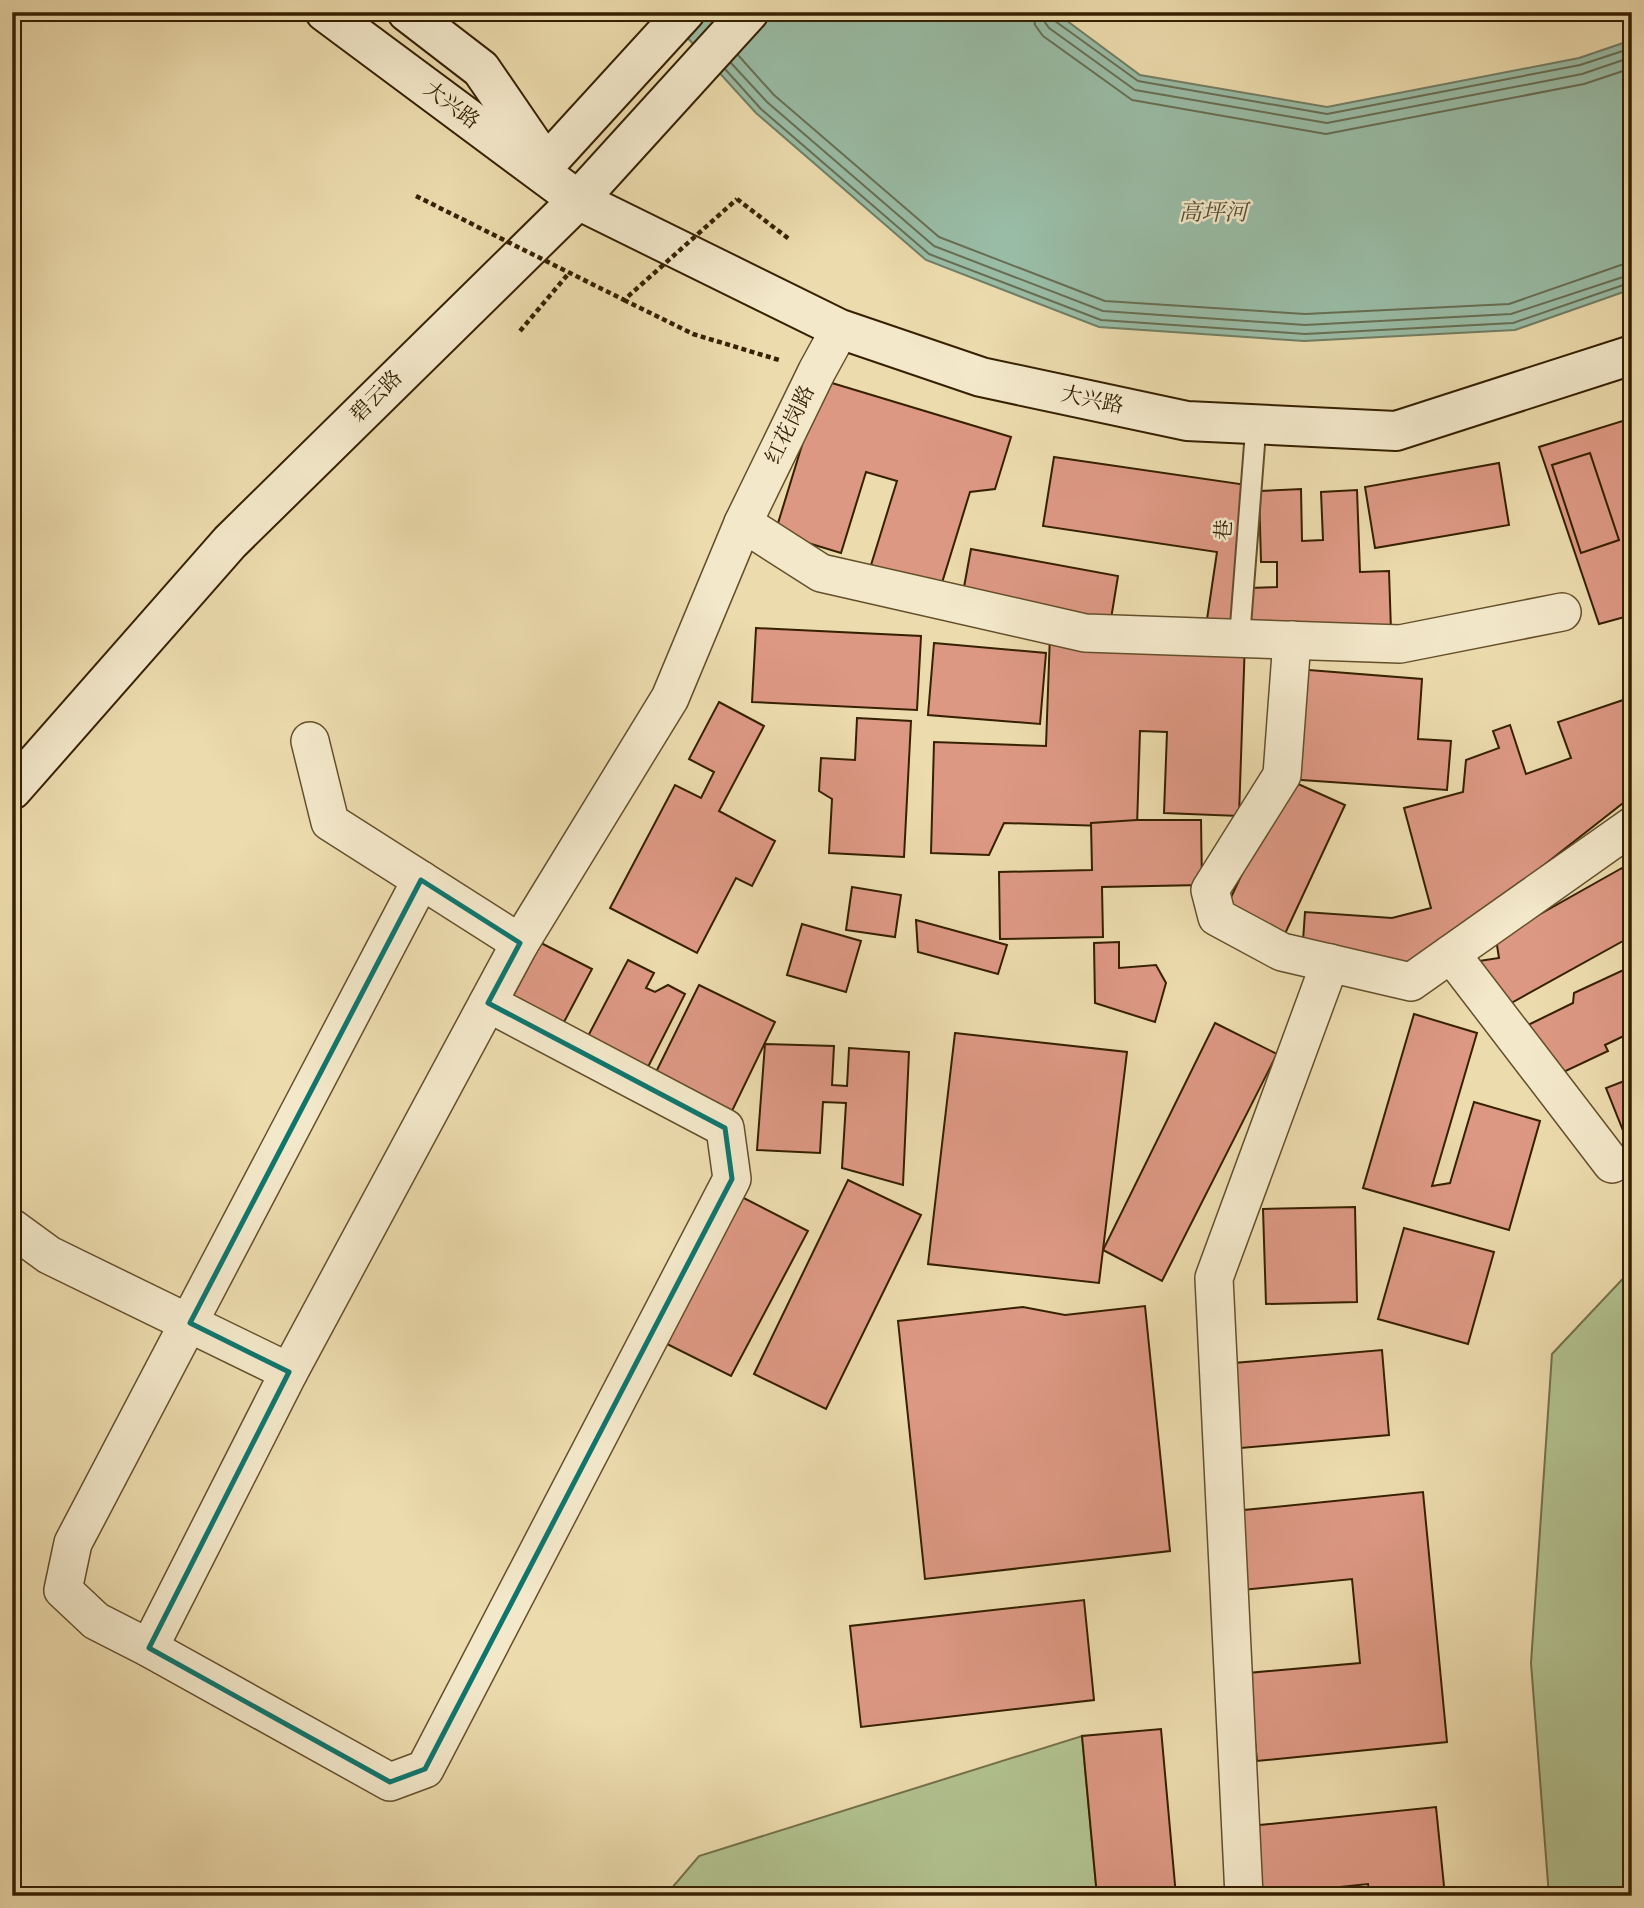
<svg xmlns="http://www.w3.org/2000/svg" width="1644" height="1908" viewBox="0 0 1644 1908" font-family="'Old Standard TT','Noto Serif SC',serif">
<rect width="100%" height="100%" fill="#ecdbad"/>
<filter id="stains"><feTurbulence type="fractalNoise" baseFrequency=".00286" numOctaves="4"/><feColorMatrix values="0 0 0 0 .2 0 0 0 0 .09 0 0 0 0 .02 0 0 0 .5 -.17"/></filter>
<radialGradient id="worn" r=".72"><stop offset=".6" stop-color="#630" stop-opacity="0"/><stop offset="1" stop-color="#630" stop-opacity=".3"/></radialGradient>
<g fill="#b1c18f" stroke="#747048" stroke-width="2">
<path d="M1632 1269V1896H1549L1531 1663 1552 1354Z"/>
<path d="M1082 1736 1097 1896H665L699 1856Z"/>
</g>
<path fill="#99bca6" stroke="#717e64" stroke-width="2" d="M664 12H1055L1140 75 1327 107 1579 58 1632 40V289L1515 330 1304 341 1099 327 926 260 756 113Z"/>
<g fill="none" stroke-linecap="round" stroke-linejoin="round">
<g stroke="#686e53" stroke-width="2">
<path d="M1033 12 1035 25 1043 36 1132 100 1326 134 1584 84 1632 68"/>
<path d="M1043 12 1044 21 1049 28 1135 90 1327 123 1582 74 1632 57"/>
<path d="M1052 12 1055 21 1138 81 1327 114 1580 65 1632 48"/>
<path d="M738 55 774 95 939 237 1105 301 1305 314 1509 304 1621 265 1632 263"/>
<path d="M731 63 767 102 934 246 1103 311 1305 325 1511 314 1632 274"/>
<path d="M725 69 761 109 929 254 1101 320 1305 334 1513 323 1632 282"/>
</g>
</g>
<g fill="#dd9884" stroke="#362000" stroke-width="2">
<path d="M822 380 1011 437 995 489 970 492 941 586 871 565 897 481 866 472 841 553 775 533Z"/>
<path d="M1632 418V615L1599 624 1539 447Z"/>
<path d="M1590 453 1619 540 1581 553 1552 465Z"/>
<path d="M1054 457 1247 485 1240 632 1206 626 1217 552 1043 526Z"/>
<path d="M1499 463 1509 525 1375 548 1365 487Z"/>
<path d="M1301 489 1302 541 1323 540 1321 492 1357 490 1360 572 1389 571 1391 630 1250 635 1249 588 1277 587V562H1261L1259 491Z"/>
<path d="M971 549 1118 576 1110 625 962 598Z"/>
<path d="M756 628 921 636 917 710 752 702Z"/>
<path d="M1050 634 1245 640 1239 816 1164 813 1167 732 1140 731 1137 827 1004 823 989 855 931 853 934 742 1046 746Z"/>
<path d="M934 643 1046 653 1040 724 928 715Z"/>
<path d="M1296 669 1422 679 1418 739 1451 741 1447 790 1287 779Z"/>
<path d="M1632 697V796L1419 963 1302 955 1305 912 1392 918 1431 908 1404 808 1463 792 1466 760 1499 748 1493 731 1510 725 1526 774 1571 758 1558 722Z"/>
<path d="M719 702 764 726 719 811 775 841 752 886 736 878 697 953 610 908 675 785 701 798 714 772 689 759Z"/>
<path d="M857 718 911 721 904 857 829 853 832 799 819 791 821 758 855 760Z"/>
<path d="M1287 779 1345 805 1283 938 1224 912Z"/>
<path d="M1137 820H1201L1202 885 1102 887 1103 937 1000 939 999 872 1092 870 1091 823Z"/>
<path d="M1622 868 1632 885V936L1504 1007 1479 961 1499 958 1496 939Z"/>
<path d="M852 887 901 895 895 937 846 930Z"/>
<path d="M916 920 1007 945 998 974 918 952Z"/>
<path d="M802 924 861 941 846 992 787 975Z"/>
<path d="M1119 942V968L1156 965 1166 983 1155 1022 1095 1003 1094 943Z"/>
<path d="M541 943 592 969 564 1022 513 996Z"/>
<path d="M628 960 654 973 646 988 655 992 668 985 685 994 647 1069 587 1038Z"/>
<path d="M1632 966V1032L1605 1045 1608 1051 1553 1077 1528 1025 1573 1003 1574 993Z"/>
<path d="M699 985 775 1022 732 1111 655 1074Z"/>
<path d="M1414 1014 1477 1033 1432 1186 1450 1183 1474 1102 1540 1121 1509 1230 1363 1188Z"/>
<path d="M1215 1023 1277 1054 1162 1281 1103 1250Z"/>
<path d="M955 1033 1127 1052 1099 1283 928 1264Z"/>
<path d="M765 1044 834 1046 832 1085 847 1086 849 1048 909 1052 903 1185 842 1168 846 1103 823 1102 820 1153 757 1150Z"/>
<path d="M1632 1078V1153L1606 1088Z"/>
<path d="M848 1180 921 1215 826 1409 754 1374Z"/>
<path d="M734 1193 808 1231 731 1376 659 1340Z"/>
<path d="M1355 1207 1357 1302 1266 1304 1263 1209Z"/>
<path d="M1404 1228 1494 1252 1468 1344 1378 1319Z"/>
<path d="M1145 1306 1170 1551 925 1579 898 1321 1023 1307 1065 1315Z"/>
<path d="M1382 1350 1389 1435 1241 1448 1234 1363Z"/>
<path d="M1423 1492 1447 1742 1257 1761 1248 1673 1360 1663 1352 1579 1242 1590 1234 1511Z"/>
<path d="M1084 1600 1094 1700 861 1727 850 1626Z"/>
<path d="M1161 1729 1176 1896H1097L1082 1736Z"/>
<path d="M1436 1807 1445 1896H1370L1368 1884 1252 1896 1240 1827Z"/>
</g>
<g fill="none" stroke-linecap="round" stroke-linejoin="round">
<defs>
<path id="lane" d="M1243 639 1240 632 1256 425"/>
<g id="street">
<path d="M743 523 821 573 1085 633 1400 644 1562 612"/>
<path d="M1292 640 1282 775 1210 890 1217 917 1282 952 1411 982 1632 826"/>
<path d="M421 880 73 1543 63 1590 96 1621 149 1648 390 1782 425 1769 732 1179 725 1128 488 1003"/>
<path d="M520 943 670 698 743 523 817 371 840 329"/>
<path d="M1451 954 1612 1164"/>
<path d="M12 1228 49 1255 289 1372 520 943 330 822 310 741"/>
<path d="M149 1648 289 1372"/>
<path d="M1244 1896 1214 1278 1330 963"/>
</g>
<g id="secondary">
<path d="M325 12 578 200 840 329 981 377 1187 421 1396 431 1632 355"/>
<path d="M407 12 481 69 546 164"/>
<path d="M546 164 685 12"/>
<path d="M12 790 230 542 578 200 749 12"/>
</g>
</defs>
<use href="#lane" stroke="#644f2b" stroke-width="23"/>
<use href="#street" stroke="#644f2b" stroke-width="40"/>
<use href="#secondary" stroke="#362000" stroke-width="42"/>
<g stroke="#362000" stroke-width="4.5" stroke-dasharray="5 3.5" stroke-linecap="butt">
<path d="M737 199 789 239"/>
<path d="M624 300 693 334 779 360"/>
<path d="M520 331 569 273"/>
</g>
<use href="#lane" stroke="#f3e8ca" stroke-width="19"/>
<use href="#street" stroke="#f3e8ca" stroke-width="37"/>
<use href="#secondary" stroke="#f3e8ca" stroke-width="38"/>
<path stroke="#362000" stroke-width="4.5" stroke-dasharray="5 3.5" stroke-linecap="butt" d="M416 196 624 300 737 199"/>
</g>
<path fill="none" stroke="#0f766e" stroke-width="5" stroke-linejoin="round" d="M421 880 520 943 488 1003 725 1128 732 1179 425 1769 390 1782 149 1648 289 1372 190 1323Z"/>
<g text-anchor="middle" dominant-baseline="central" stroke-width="5" stroke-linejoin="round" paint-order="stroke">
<g font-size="21" fill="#362000" stroke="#f3e8ca">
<text transform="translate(451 106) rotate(37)">大兴路</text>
<text transform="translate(377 397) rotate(-45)">碧云路</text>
<text transform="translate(1092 401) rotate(12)">大兴路</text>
<text transform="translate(791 425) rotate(-64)">红花岗路</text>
<text transform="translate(1225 530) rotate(-86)">巷</text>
</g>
<g font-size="23" font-style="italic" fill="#544f32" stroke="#f3e8ca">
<text x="1213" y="213">高坪河</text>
</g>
</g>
<rect width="1644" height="1908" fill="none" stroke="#ecdbad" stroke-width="42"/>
<rect x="14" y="14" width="1616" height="1880" fill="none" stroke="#362000" stroke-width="3.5"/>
<rect x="21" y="21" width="1602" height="1866" fill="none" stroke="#362000" stroke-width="2"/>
<rect width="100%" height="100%" filter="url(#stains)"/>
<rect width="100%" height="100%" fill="url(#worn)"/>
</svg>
